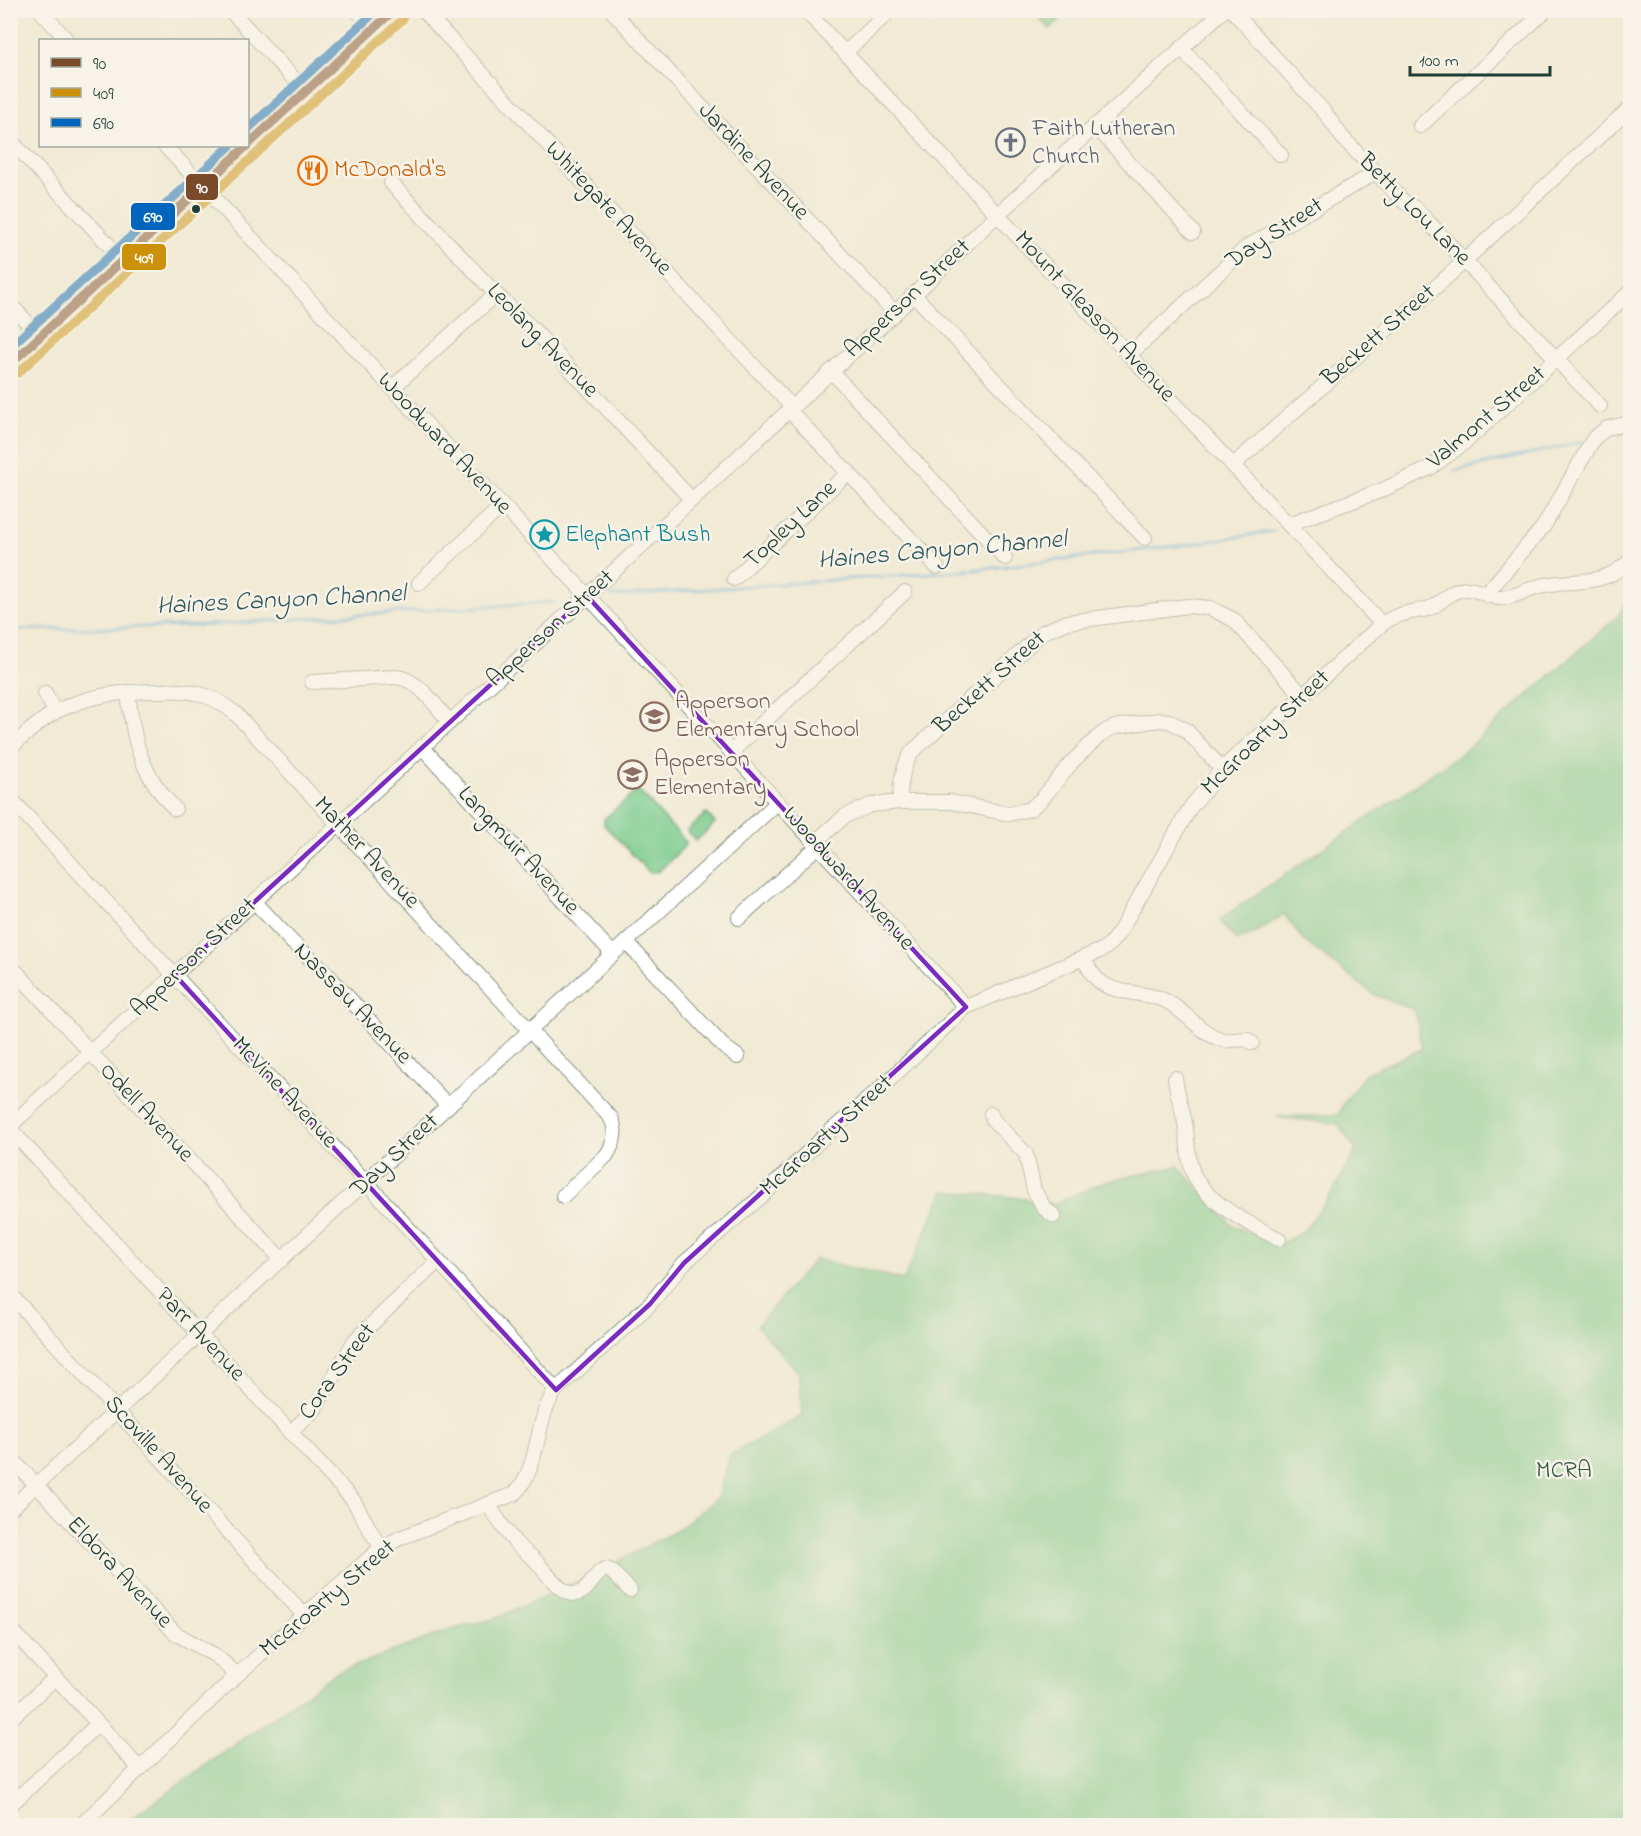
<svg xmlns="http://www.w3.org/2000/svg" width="1641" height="1836" viewBox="0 0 1641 1836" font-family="'Indie Flower',sans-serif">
<rect width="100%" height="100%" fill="#f7f3e8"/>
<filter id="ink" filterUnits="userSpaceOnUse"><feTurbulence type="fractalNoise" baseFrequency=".0167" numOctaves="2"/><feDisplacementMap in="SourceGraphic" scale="12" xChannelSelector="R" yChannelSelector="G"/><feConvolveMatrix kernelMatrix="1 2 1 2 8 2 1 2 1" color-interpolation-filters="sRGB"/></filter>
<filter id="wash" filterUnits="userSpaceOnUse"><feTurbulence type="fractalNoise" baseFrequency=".008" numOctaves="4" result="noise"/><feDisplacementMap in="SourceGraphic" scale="24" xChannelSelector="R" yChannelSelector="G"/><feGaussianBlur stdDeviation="1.35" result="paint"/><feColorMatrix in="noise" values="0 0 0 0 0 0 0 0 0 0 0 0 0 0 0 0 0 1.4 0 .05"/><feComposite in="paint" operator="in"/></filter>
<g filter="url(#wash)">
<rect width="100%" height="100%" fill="#f1ead4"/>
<g fill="#79cb8d" stroke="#4c8460" stroke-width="1.5">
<path d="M1032 11H1064L1067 13 1050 29Z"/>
<path d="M1630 595V1825L121 1826 334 1674 449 1630 494 1619 590 1576 676 1531 717 1498 730 1455 802 1416 799 1373 757 1326 815 1259 904 1280 944 1191 1012 1197 1054 1204 1104 1182 1178 1166 1233 1226 1279 1245 1304 1231 1332 1193 1356 1150 1338 1124 1277 1117 1338 1115 1344 1103 1366 1073 1422 1049 1415 1010 1375 995 1304 941 1284 914 1257 932 1237 940 1219 920 1462 753 1618 616Z"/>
<path d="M638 790 686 842V845L659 871 650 873 604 825V819Z"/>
<path d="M706 813 715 823 696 841 687 831Z"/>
</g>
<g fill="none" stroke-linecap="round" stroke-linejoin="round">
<g stroke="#61abd9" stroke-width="3">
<path d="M1620 434 1630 432"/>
<path d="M1455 471 1582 442"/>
<path d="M612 596 973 570 1185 545 1274 531"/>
<path d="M10 630 193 626 554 602"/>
</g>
</g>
</g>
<g filter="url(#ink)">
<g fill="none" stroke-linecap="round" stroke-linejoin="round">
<defs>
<g id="minor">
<path d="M40 10 67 40"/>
<path d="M230 10 306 92"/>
<path d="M357 10 375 30"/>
<path d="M423 10 792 407"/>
<path d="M611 10 895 313"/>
<path d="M805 10 1382 624"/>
<path d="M1232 10 1326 114 1342 137 1403 201 1416 209 1433 227 1600 406"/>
<path d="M1182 49 1281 155"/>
<path d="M845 53 891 10"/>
<path d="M1420 126 1546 10"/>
<path d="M1096 127 1193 232"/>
<path d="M10 140 123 260"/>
<path d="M165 146 597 606 966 1007"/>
<path d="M391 183 496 294 532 328 692 500"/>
<path d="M914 295 1145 538"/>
<path d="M10 304 40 336"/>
<path d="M1129 355 1247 247 1366 178 1374 171"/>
<path d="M831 371 1005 558"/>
<path d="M392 388 496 294"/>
<path d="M789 410 937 567"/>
<path d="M1233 465 1448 276 1630 108"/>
<path d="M1289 524 1380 491 1430 468 1464 443 1630 292"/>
<path d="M734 579 849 472"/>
<path d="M419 583 502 506"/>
<path d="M1488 596 1492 587 1544 526 1594 438 1607 428 1630 423"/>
<path d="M312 682 396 677C419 679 435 706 450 722"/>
<path d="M128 692C133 740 140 773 175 809"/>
<path d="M45 693 55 712"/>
<path d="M422 747 613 954"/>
<path d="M10 748C25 735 39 721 57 711 89 695 120 692 155 691 169 690 183 690 196 693 212 696 224 704 236 714L611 1118C618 1132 614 1144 606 1156L563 1196"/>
<path d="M731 752 905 592"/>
<path d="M10 798 366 1182 556 1390"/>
<path d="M900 802C900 783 902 768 912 752L1043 632 1068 622 1188 606 1210 608 1234 620 1303 696"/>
<path d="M815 842 845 816 871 805 900 802H951L1009 814 1030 809 1042 799 1072 762 1097 738 1106 731 1115 727 1159 720 1169 721 1186 730 1222 769"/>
<path d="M255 902 292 942 322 969 448 1106"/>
<path d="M739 918 818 846"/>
<path d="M626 942 723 1046 738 1057"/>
<path d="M1084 958C1101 1002 1133 986 1166 1001 1186 1011 1201 1035 1224 1040 1232 1041 1240 1039 1247 1039L1252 1043"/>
<path d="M10 965 282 1260"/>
<path d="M1175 1078C1177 1093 1182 1108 1185 1123 1188 1139 1187 1157 1193 1173 1206 1203 1251 1225 1279 1239"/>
<path d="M991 1114 993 1120 1026 1154 1034 1190 1044 1208 1054 1216"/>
<path d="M10 1126 895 313 998 214 1224 10"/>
<path d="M10 1129 353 1500 373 1535 382 1547"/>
<path d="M10 1294 305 1616"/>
<path d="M290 1433 315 1409 355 1340 438 1261"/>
<path d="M10 1457 175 1633 216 1656 237 1675"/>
<path d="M488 1505C497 1517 505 1531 515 1542 520 1548 527 1553 533 1558 543 1567 559 1594 574 1594 591 1593 592 1573 606 1569L611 1571 630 1590"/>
<path d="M10 1509 778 802"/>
<path d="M10 1628 140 1769"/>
<path d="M10 1719 55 1678"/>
<path d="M10 1805 98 1724"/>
<path d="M80 1826 237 1675 382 1547 400 1538 514 1494C541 1468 534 1419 556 1390L650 1304 684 1263 763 1195 825 1136 882 1087 966 1007 1102 950 1109 945 1120 931 1190 808 1222 769 1382 624C1389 619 1398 615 1407 613 1414 611 1423 611 1430 608 1442 603 1450 590 1465 589 1477 588 1488 597 1500 598 1515 598 1526 589 1540 586 1576 577 1597 590 1630 561"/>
</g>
<path id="major" d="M10 364 395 10"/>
</defs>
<use href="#minor" stroke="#889484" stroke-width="16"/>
<use href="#major" stroke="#889484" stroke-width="19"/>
<use href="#minor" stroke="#fff" stroke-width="14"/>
<use href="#major" stroke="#f6c06b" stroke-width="16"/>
<defs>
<path id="bus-1" d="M10 364 394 10"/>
<path id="bus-2" d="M18 373 403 19"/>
<g id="bus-3">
<path d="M248 129 377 10"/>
<path d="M10 347 230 146"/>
</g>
</defs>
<use href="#bus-1" stroke="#f7f3e8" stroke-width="14"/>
<use href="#bus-2" stroke="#f7f3e8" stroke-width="14"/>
<use href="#bus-3" stroke="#f7f3e8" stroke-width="14"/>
<use href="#bus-1" stroke="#7a4b2a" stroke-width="9"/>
<use href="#bus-2" stroke="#cc910a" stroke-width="9"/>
<use href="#bus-3" stroke="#0065bd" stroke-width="9"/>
</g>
</g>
<path d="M0 0H1641V1836H0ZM587 596 966 1007 684 1263 650 1304 556 1390 175 975Z" fill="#f1ead4" fill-opacity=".55" fill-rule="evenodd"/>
<path fill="none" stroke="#7b2cbf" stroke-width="4.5" stroke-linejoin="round" d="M587 596 966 1007 684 1263 650 1304 556 1390 175 975Z"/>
<defs>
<symbol id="church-ring" viewBox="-11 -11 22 22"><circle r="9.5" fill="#f7f3e8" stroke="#6b7280" stroke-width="1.5"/><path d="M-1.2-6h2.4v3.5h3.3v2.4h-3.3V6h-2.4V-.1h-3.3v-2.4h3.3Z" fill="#6b7280"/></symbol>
<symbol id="restaurant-ring" viewBox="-11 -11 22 22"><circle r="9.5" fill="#f7f3e8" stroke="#e8710a" stroke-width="1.5"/><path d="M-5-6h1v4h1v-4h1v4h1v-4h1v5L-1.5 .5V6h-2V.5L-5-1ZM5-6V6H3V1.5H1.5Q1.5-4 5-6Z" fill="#e8710a"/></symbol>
<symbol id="sight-ring" viewBox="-11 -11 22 22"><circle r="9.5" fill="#f7f3e8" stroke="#0f9aa8" stroke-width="1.5"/><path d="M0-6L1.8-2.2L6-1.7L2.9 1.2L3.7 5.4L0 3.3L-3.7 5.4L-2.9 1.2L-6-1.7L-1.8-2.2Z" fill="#0f9aa8"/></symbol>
<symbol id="school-ring" viewBox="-11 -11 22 22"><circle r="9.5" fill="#f7f3e8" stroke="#8d6e63" stroke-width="1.5"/><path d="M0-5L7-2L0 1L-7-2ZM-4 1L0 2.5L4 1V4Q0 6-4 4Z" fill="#8d6e63"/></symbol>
</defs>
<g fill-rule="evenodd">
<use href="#church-ring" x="994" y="126" width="33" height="33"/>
<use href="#restaurant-ring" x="296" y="154" width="33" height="33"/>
<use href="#sight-ring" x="528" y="518" width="33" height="33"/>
<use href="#school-ring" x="638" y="700" width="33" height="33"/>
<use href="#school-ring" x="616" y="758" width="33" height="33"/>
</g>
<circle fill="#1f3d34" stroke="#f7f3e8" stroke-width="2" cx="196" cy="209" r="5"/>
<g text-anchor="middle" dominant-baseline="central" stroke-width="5" stroke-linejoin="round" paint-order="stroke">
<g font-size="24" fill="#5b616d" stroke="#f7f3e8" text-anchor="start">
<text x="1032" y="129">Faith Lutheran<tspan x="1032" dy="28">Church</tspan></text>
</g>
<g font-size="24" fill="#1f3d34" stroke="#f7f3e8">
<text transform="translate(753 162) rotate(47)">Jardine Avenue</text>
<text transform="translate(608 209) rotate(47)">Whitegate Avenue</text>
<text transform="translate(1414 210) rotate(45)">Betty Lou Lane</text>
<text transform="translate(1275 234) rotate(-33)">Day Street</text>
<text transform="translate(908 299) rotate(-43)">Apperson Street</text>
<text transform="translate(1094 317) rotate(47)">Mount Gleason Avenue</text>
<text transform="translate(1379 336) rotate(-41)">Beckett Street</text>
<text transform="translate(542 341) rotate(46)">Leolang Avenue</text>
<text transform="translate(1487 418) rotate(-40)">Valmont Street</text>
<text transform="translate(444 444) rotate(47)">Woodward Avenue</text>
<text transform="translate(791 525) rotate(-43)">Topley Lane</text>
<text transform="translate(551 629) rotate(-42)">Apperson Street</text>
<text transform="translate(990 683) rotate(-42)">Beckett Street</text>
<text transform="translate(1266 733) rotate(-44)">McGroarty Street</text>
<text transform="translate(518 851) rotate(47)">Langmuir Avenue</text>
<text transform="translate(366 853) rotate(47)">Mather Avenue</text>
<text transform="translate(848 879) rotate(48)">Woodward Avenue</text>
<text transform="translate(194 958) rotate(-43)">Apperson Street</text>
<text transform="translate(352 1004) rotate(46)">Nassau Avenue</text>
<text transform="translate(284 1093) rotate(47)">McVine Avenue</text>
<text transform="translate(146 1113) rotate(47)">Odell Avenue</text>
<text transform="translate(827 1136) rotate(-42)">McGroarty Street</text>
<text transform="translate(395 1156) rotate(-43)">Day Street</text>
<text transform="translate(200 1335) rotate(47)">Parr Avenue</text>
<text transform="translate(338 1372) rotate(-54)">Cora Street</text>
<text transform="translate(158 1455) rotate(48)">Scoville Avenue</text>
<text transform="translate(119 1573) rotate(47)">Eldora Avenue</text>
<text transform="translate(328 1599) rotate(-40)">McGroarty Street</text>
</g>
<g font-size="24" fill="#c56008" stroke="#f7f3e8" text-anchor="start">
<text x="334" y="170">McDonald's</text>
</g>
<g font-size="24" fill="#0d838f" stroke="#f7f3e8" text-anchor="start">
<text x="565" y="535">Elephant Bush</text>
</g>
<g font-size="24" fill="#785e54" stroke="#f7f3e8" text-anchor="start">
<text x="675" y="702">Apperson<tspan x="675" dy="28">Elementary School</tspan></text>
<text x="654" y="760">Apperson<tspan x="654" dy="28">Elementary</tspan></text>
</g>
<g font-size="24" fill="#315946" stroke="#f7f3e8">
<text x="1564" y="1471">MCRA</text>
</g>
<g font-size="26" font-style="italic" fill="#30585d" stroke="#f7f3e8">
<text transform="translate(942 551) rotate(-5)">Haines Canyon Channel</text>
<text transform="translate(281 601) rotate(-3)">Haines Canyon Channel</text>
</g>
</g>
<g stroke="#f7f3e8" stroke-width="2">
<rect x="185" y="173" width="34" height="28" rx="6" fill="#7a4b2a"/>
<rect x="130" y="202" width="46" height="29" rx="6" fill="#0065bd"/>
<rect x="121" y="243" width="46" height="28" rx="6" fill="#cc910a"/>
</g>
<g font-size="16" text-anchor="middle" font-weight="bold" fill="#fff">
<text x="202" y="193">90</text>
<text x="153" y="222">690</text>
<text x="144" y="263">409</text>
</g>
<rect width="1641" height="1836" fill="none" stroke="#f7f3e8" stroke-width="36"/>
<rect x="39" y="39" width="210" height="108" fill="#f7f3e8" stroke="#a1aaa0" stroke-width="1.5"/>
<rect x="51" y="58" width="30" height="9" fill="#7a4b2a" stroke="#a1aaa0" stroke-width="1.5"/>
<text x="93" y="69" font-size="18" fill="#1f3d34">90</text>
<rect x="51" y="88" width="30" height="9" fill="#cc910a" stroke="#a1aaa0" stroke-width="1.5"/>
<text x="93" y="99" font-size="18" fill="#1f3d34">409</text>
<rect x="51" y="118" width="30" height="9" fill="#0065bd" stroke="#a1aaa0" stroke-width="1.5"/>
<text x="93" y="129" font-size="18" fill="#1f3d34">690</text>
<path d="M1410 66v9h140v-9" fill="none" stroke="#1f3d34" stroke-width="3"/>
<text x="1419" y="66" font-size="18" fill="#1f3d34" stroke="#f7f3e8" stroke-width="4.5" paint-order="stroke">100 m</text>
</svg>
